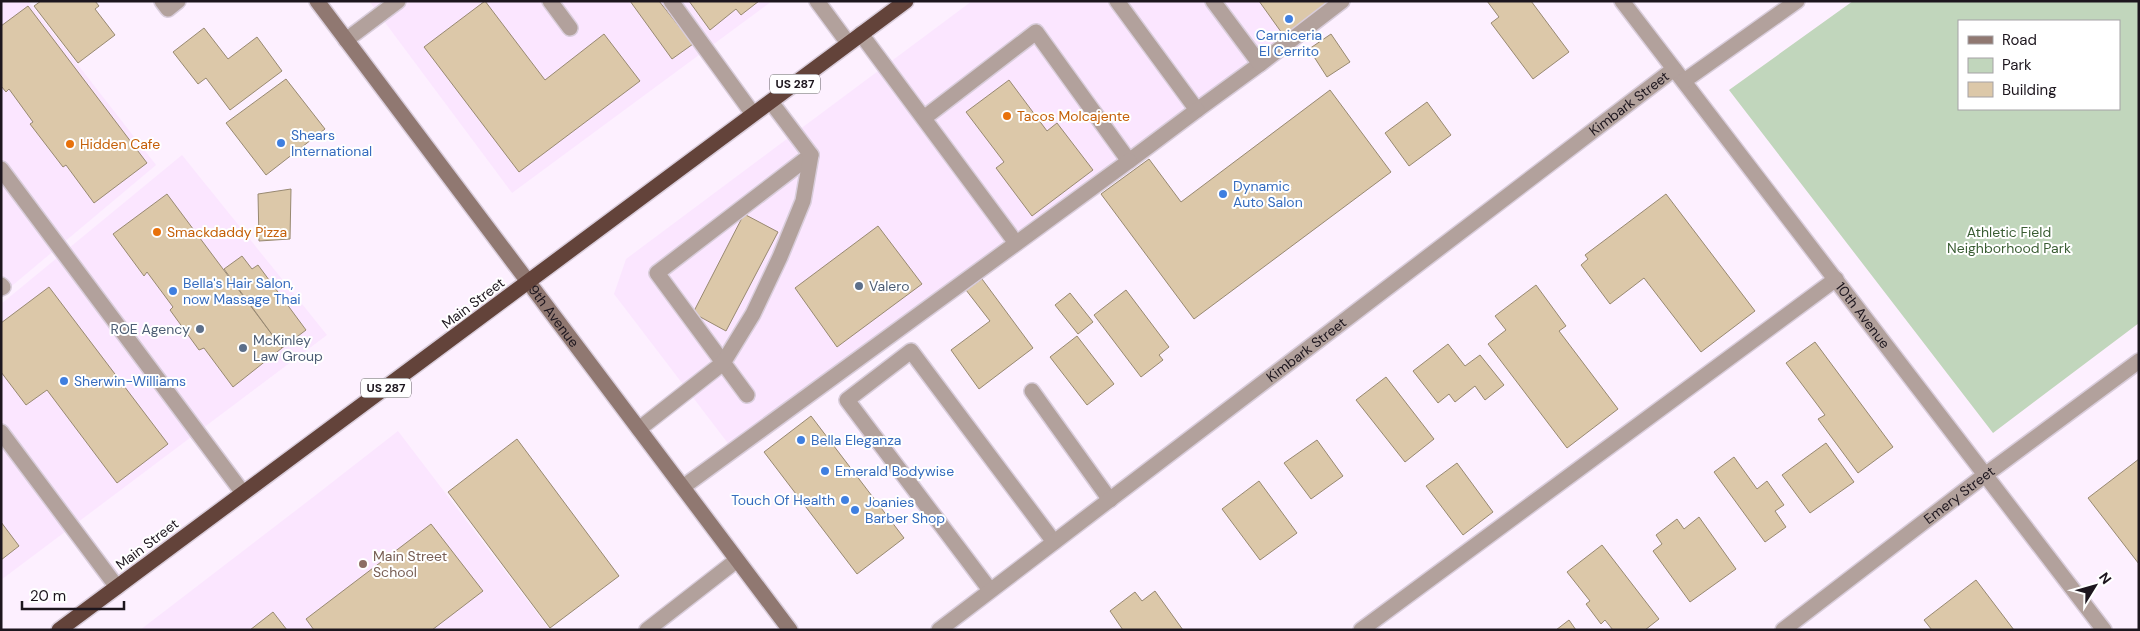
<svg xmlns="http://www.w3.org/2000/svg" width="2140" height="631" viewBox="0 0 2140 631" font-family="'DM Sans',sans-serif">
<rect width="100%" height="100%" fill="#fdf0ff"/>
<g fill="#fbe6ff">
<path d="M1 1H28L156 165 1 295Z"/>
<path d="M369 1H772L512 193Z"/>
<path d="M972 1H1336L730 446 614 294 626 259Z"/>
<path d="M182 155 327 335 1 580V304Z"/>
<path d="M398 431 550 630H140L312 498Z"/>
</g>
<path fill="#c1d6bc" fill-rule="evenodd" d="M1853 1H2139V323L1993 433 1729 90ZM1959 21H2119V109H1959Z"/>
<g fill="#dcc8a9" stroke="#988971">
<path d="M41 1H95L99 6 95 9 115 35 78 63 34 6Z"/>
<path d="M485 1 545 80 604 34 640 81 519 172 424 47Z"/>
<path d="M630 1H659L693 44 672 59Z"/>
<path d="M689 1H759L741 15 736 9 710 30Z"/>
<path d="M1259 1H1330L1284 36Z"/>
<path d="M1487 1H1531L1569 52 1533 79 1491 23 1499 17Z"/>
<path d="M28 6 147 163 94 203 66 165 63 167 30 124 33 122 9 89 6 92 1 86V26Z"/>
<path d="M204 28 228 59 257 37 282 71 230 110 206 78 198 84 173 52Z"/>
<path d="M1331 34 1350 62 1327 77 1309 49Z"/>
<path d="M286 79 325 129 266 175 226 123Z"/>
<path d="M1009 80 1047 131 1057 123 1093 170 1032 216 996 168 1004 162 966 112Z"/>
<path d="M1330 90 1391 172 1194 319 1101 194 1149 159 1181 202Z"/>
<path d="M1427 102 1451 135 1409 166 1385 133Z"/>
<path d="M291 189 290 239 259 241 258 194Z"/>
<path d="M167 194 282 348 233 387 204 348 199 350 170 310 173 307 147 272 144 276 113 234Z"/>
<path d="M1666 194 1755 311 1701 352 1644 278 1610 304 1581 265 1588 259 1585 255Z"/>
<path d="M744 214 778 232 726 331 693 313Z"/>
<path d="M878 226 922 284 837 347 795 288Z"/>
<path d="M242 256 252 269 258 265 306 330 282 348 224 269Z"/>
<path d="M982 279 1033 348 979 389 951 350 990 321 966 290Z"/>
<path d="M1536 285 1566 326 1559 331 1618 409 1567 448 1488 344 1506 330 1495 316Z"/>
<path d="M49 287 168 444 117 483 47 390 26 405 1 372V323Z"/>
<path d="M1126 290 1169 347 1159 355 1163 360 1141 377 1094 315Z"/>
<path d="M1070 293 1093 322 1078 334 1055 305Z"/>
<path d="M1077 336 1114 384 1087 405 1050 357Z"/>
<path d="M1815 342 1893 447 1858 473 1818 419 1825 415 1786 363Z"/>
<path d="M1448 344 1465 366 1480 355 1504 385 1485 400 1475 386 1455 402 1449 394 1438 403 1413 371Z"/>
<path d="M1386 377 1434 439 1405 462 1356 400Z"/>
<path d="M811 416 904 538 857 574 764 452Z"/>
<path d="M517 439 619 576 550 628 448 492Z"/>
<path d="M1317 440 1343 476 1311 499 1284 463Z"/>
<path d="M1826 443 1854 482 1810 513 1782 475Z"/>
<path d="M1734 457 1757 489 1767 481 1784 505 1775 511 1786 527 1765 542 1714 472Z"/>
<path d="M2139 459V564L2088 498Z"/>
<path d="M1457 463 1493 512 1463 535 1426 486Z"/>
<path d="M1259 481 1297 533 1260 560 1222 509Z"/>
<path d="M1699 517 1736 569 1690 602 1653 551 1662 544 1656 535 1677 519 1684 529Z"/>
<path d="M1 522 19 546 1 560Z"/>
<path d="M431 524 483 591 432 630H314L306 619Z"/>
<path d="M1602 545 1659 619 1645 630H1613L1605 620 1601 624 1586 604 1590 601 1567 572Z"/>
<path d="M1976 580 2014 630H1932L1924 620Z"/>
<path d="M1155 591 1183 630H1123L1110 611 1135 592 1142 601Z"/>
<path d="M273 612 287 630H250Z"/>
<path d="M1569 620 1576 630H1556Z"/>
</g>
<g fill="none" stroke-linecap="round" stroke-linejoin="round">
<defs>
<g id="lane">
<path d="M162 1 168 9 178 1"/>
<path d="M550 1 570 28"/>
<path d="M671 1 753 114"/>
<path d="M817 1 848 43"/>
<path d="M1117 1 1197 110 1260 64"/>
<path d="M1213 1 1260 64 1342 1"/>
<path d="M861 34 1016 243"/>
<path d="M346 40 398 1"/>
<path d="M924 118 1036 32 1129 161 1197 110"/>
<path d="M1 169 243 493"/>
<path d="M1 285 3 287 1 288"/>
<path d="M1032 391 1110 500"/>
<path d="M747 395 657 273 811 155"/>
<path d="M639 429 723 363 753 314 780 257 803 201 811 155 771 102"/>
<path d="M1 432 117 587"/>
<path d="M683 487 1129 161"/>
<path d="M990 590 847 400 911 351 1054 542"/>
<path d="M647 630 737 560"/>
<path d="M1361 630 1836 279"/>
</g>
<g id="street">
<path id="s1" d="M1622 1 2104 630"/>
<path d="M1684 81 1797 1"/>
<path id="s2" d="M939 630 1674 69"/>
<path id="s3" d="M1783 630 1985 475 2139 361"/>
</g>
<g id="secondary">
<path id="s4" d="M317 1 790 630"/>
</g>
<path id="highway" d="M59 630 906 1"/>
</defs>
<use href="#lane" stroke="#d9cddb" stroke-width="18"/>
<use href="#street" stroke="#d9cddb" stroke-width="18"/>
<use href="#secondary" stroke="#d9cddb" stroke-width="18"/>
<use href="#highway" stroke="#d9cddb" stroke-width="18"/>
<use href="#lane" stroke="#b2a19c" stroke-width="15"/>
<use href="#street" stroke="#b2a19c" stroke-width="15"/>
<use href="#secondary" stroke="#907871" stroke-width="15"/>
<use href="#highway" stroke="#63433a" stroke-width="15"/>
</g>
<g fill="#3f7fe0" stroke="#fff" stroke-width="2">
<circle cx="1289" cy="19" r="5"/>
<circle cx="281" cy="143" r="5"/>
<circle cx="1223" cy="194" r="5"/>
<circle cx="173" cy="291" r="5"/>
<circle cx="64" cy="381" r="5"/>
<circle cx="801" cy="440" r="5"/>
<circle cx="825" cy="471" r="5"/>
<circle cx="845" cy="500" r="5"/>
<circle cx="855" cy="510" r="5"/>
</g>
<g fill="#e8710a" stroke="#fff" stroke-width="2">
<circle cx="1007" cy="116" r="5"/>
<circle cx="70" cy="144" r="5"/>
<circle cx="157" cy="232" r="5"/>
</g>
<g fill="#5c6f8a" stroke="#fff" stroke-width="2">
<circle cx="859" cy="286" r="5"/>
<circle cx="200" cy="329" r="5"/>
<circle cx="243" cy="348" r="5"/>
</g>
<circle fill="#8d6e63" stroke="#fff" stroke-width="2" cx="363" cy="564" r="5"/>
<g text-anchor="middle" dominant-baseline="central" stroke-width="4" stroke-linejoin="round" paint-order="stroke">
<g fill="#fff" stroke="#615c62" stroke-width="1">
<rect x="770" y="74.5" width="50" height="19" rx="4"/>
<rect x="361" y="378.5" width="50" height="19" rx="4"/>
</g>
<g font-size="12" font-weight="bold" fill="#1d161e">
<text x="795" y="84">US 287</text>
<text x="386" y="388">US 287</text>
</g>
<g font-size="14" fill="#366cbe" stroke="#fff" text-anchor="start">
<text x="1289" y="35" text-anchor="middle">Carniceria<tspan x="1289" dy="16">El Cerrito</tspan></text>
<text x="291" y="135">Shears<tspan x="291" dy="16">International</tspan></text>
<text x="1233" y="186">Dynamic<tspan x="1233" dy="16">Auto Salon</tspan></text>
<text x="183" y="283">Bella's Hair Salon,<tspan x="183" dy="16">now Massage Thai</tspan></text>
<text x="74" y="381">Sherwin-Williams</text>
<text x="811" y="440">Bella Eleganza</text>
<text x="835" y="471">Emerald Bodywise</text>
<text x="835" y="500" text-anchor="end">Touch Of Health</text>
<text x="865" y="502">Joanies<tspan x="865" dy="16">Barber Shop</tspan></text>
</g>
<g font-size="14" fill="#1d161e" stroke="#fff">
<text stroke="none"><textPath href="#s2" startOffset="868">Kimbark Street</textPath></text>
<text transform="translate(473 303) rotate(-37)">Main Street</text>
<text stroke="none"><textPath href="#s1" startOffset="396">10th Avenue</textPath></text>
<text stroke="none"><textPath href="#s4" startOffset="394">9th Avenue</textPath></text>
<text stroke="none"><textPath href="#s2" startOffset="462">Kimbark Street</textPath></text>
<text stroke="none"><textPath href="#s3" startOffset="222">Emery Street</textPath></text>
<text transform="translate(147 544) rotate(-37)">Main Street</text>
</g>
<g font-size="14" fill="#c56008" stroke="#fff" text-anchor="start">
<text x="1017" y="116">Tacos Molcajente</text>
<text x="80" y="144">Hidden Cafe</text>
<text x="167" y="232">Smackdaddy Pizza</text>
</g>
<g font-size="14" fill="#3a5d33" stroke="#fff">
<text x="2009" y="232">Athletic Field<tspan x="2009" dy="16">Neighborhood Park</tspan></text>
</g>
<g font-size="14" fill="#4e5e75" stroke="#fff" text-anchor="start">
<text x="869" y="286">Valero</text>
<text x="190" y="329" text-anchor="end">ROE Agency</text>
<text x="253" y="340">McKinley<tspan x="253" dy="16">Law Group</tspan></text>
</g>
<g font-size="14" fill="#785e54" stroke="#fff" text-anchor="start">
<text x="373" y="556">Main Street<tspan x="373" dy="16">School</tspan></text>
</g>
</g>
<rect width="2140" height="631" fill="none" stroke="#1d161e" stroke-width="5"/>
<rect x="1958" y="20" width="162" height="90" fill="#ffffff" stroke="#a5a2a5"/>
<rect x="1968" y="36" width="25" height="8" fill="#907871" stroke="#a5a2a5"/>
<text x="2002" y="45" font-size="15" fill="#1d161e">Road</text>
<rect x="1968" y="58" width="25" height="15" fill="#c1d6bc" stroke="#a5a2a5"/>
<text x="2002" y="70" font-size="15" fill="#1d161e">Park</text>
<rect x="1968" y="82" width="25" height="15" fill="#dcc8a9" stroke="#a5a2a5"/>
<text x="2002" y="95" font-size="15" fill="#1d161e">Building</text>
<g transform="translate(2095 586) rotate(53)" stroke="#ffffff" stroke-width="4" paint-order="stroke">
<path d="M0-4L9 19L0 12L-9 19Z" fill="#1d161e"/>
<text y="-8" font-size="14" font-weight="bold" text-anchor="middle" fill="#1d161e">N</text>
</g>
<path d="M22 601v8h102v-8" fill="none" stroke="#1d161e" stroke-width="2.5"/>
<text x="30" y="601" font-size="15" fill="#1d161e" stroke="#ffffff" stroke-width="4" paint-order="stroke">20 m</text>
</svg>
